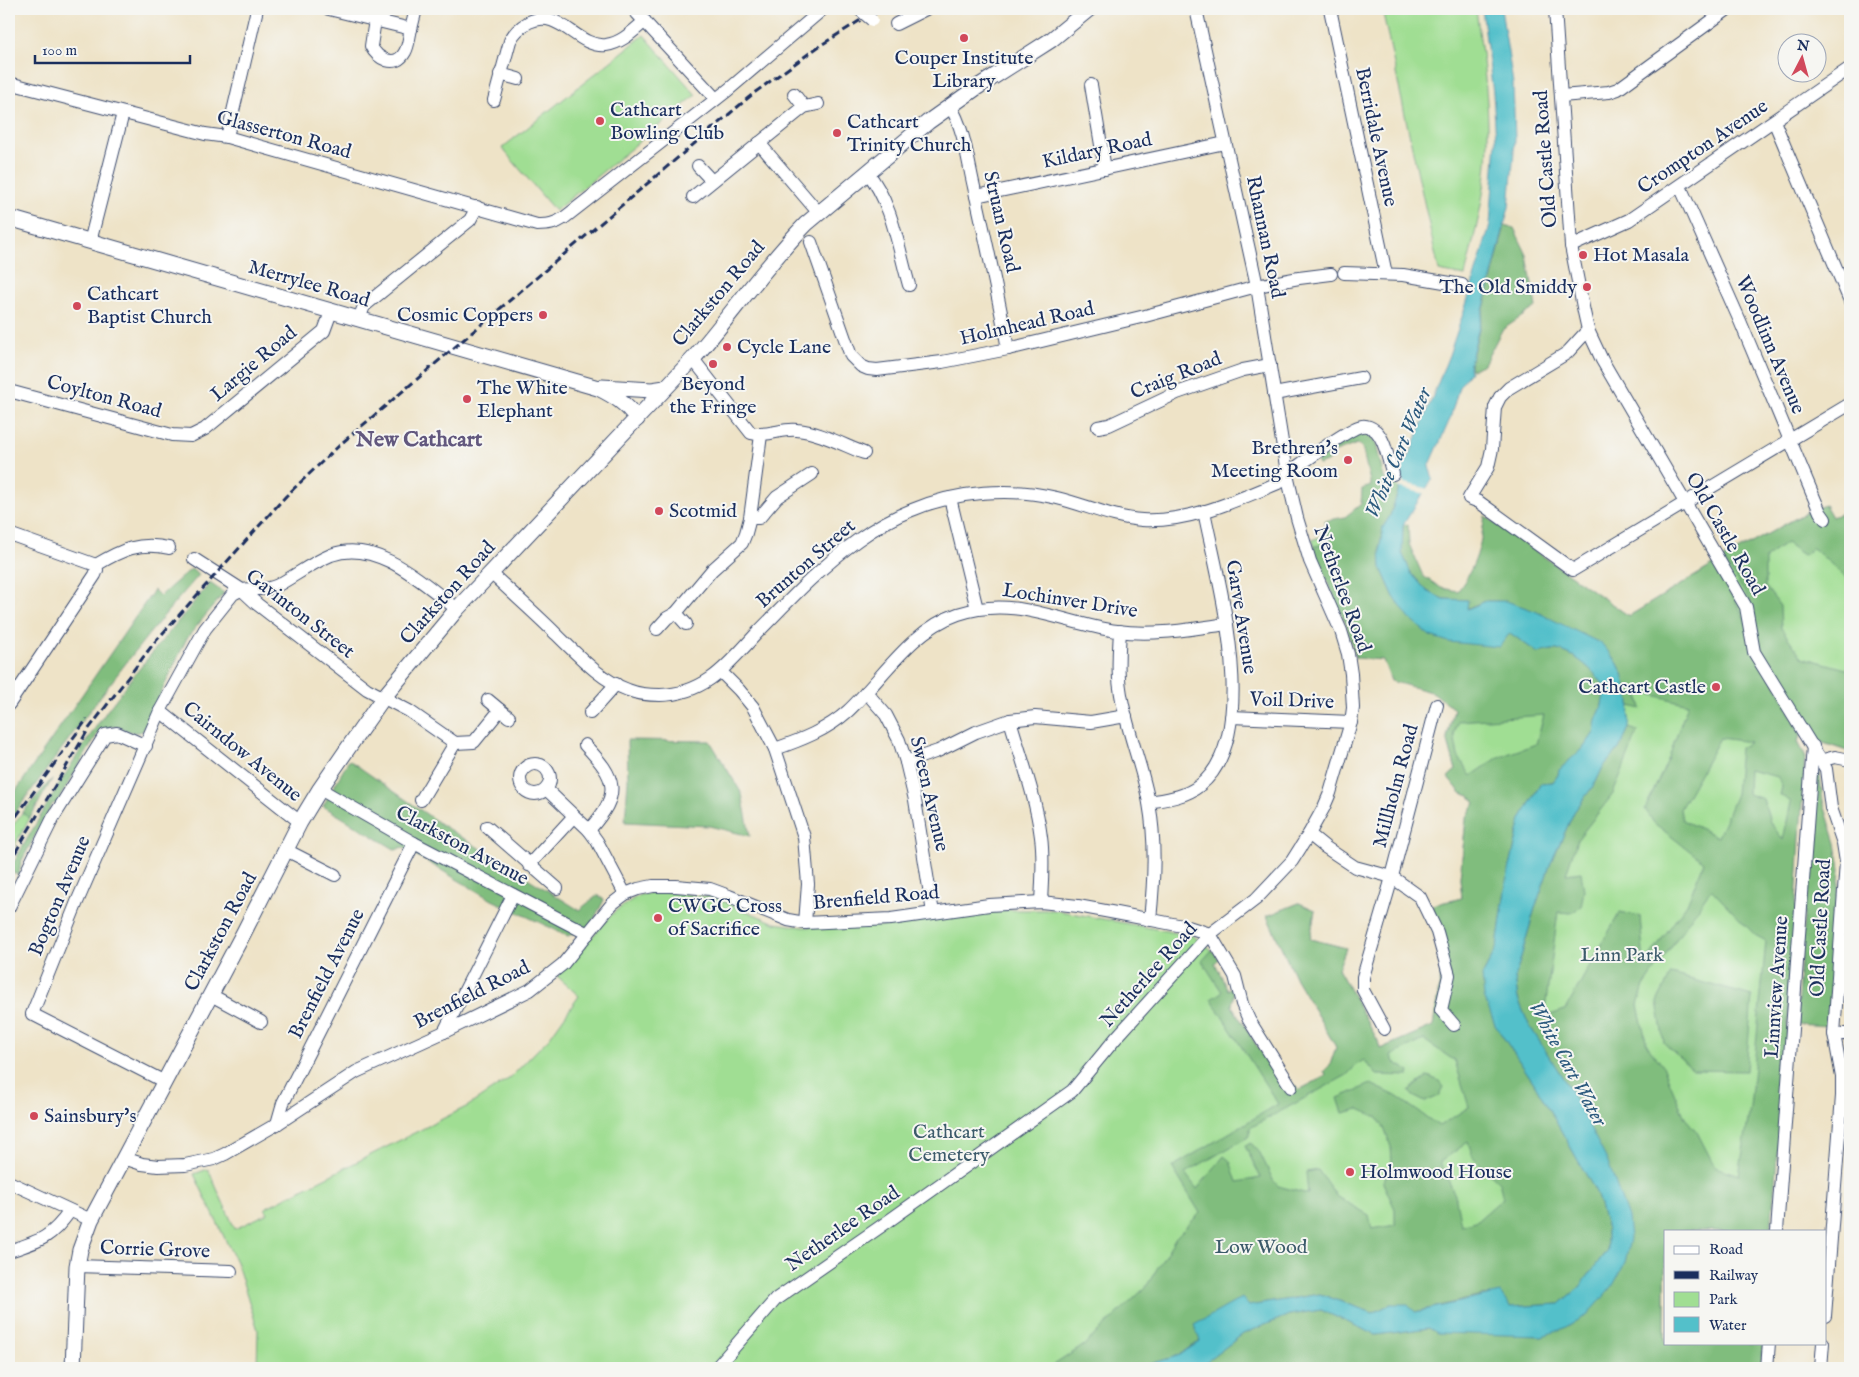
<svg xmlns="http://www.w3.org/2000/svg" width="1859" height="1377" viewBox="0 0 1859 1377" font-family="'IM FELL English',serif">
<rect width="100%" height="100%" fill="#f6f6f2"/>
<filter id="ink" filterUnits="userSpaceOnUse"><feTurbulence type="fractalNoise" baseFrequency=".02" numOctaves="2"/><feDisplacementMap in="SourceGraphic" scale="10" xChannelSelector="R" yChannelSelector="G"/><feConvolveMatrix kernelMatrix="1 2 1 2 8 2 1 2 1" color-interpolation-filters="sRGB"/></filter>
<filter id="wash" filterUnits="userSpaceOnUse"><feTurbulence type="fractalNoise" baseFrequency=".0096" numOctaves="4" result="noise"/><feDisplacementMap in="SourceGraphic" scale="20" xChannelSelector="R" yChannelSelector="G"/><feGaussianBlur stdDeviation="1.12" result="paint"/><feColorMatrix in="noise" values="0 0 0 0 0 0 0 0 0 0 0 0 0 0 0 0 0 1.4 0 .05"/><feComposite in="paint" operator="in"/></filter>
<g filter="url(#wash)">
<rect width="100%" height="100%" fill="#eee3c7"/>
<g fill="#a0de93" stroke="#5e8678">
<path d="M1382 9H1476C1482 53 1489 97 1488 141 1488 187 1475 232 1465 276L1439 271Z"/>
<path d="M644 35 696 95 555 211 502 148Z"/>
<path d="M1825 505 1832 517 1850 510V752L1800 735 1798 742 1805 756 1771 1231H1665V1343H1763L1761 1368H257L258 1330 237 1264 194 1174 208 1169 235 1229 268 1213 265 1208 468 1106 510 1078 550 1037 579 996 557 976 614 912 639 895 661 891 715 898 775 923 803 927 885 926 992 910H1055L1193 936 1212 950 1219 959 1215 963 1227 990 1234 987 1232 1006 1285 1091 1297 1086 1299 1090 1326 1076 1324 1071 1330 1065 1336 1047 1296 979 1267 916 1299 903 1315 910 1310 939 1346 948 1338 969 1378 1041 1380 1049 1433 1026 1445 950 1432 905 1462 898 1460 878 1466 819 1475 803 1470 796 1461 793 1448 777 1456 770 1447 738 1454 709 1455 695 1362 645 1312 540 1354 524 1389 531 1441 632 1479 553 1485 516 1629 616 1723 559 1807 512Z"/>
<path d="M22 813 30 818 9 855V831Z"/>
</g>
<g fill="#80bd7d" stroke="#4e766e" fill-rule="evenodd">
<path d="M1505 225 1514 228 1527 255 1536 307 1502 330 1484 364 1471 370 1470 365Z"/>
<path d="M1355 434C1365 433 1371 436 1376 444L1384 478 1389 482 1400 486 1390 516 1383 527 1380 546 1381 568 1394 597 1510 633 1538 653C1543 652 1552 649 1557 650 1577 654 1595 672 1606 688L1601 709 1596 720 1594 733 1584 747 1559 770 1558 775 1553 782 1541 783 1521 819 1506 883 1497 947 1482 976 1495 1025 1534 1083 1596 1192 1607 1229V1250L1580 1287 1560 1304 1510 1307 1485 1295 1415 1312 1391 1304 1373 1313 1320 1294 1249 1306 1180 1355 1151 1364 1147 1368H1049L1083 1346 1146 1287 1176 1237 1200 1213 1172 1167 1278 1104 1211 999 1222 992 1202 961 1212 950 1219 959 1215 963 1228 990 1234 987 1232 1006 1285 1091 1297 1086 1299 1090 1326 1076 1324 1071 1330 1065 1336 1047 1296 979 1267 916 1299 903 1315 910 1310 939 1346 948 1338 969 1378 1041 1380 1049 1433 1026 1445 950 1432 905 1462 898 1460 878 1466 819 1475 803 1470 796 1461 793 1448 777 1456 770 1447 738 1454 709 1434 693 1391 681 1383 660 1356 658 1347 627 1313 547 1330 542 1324 521 1345 517 1361 504 1362 489 1371 486 1362 447 1357 444 1330 454 1331 459 1329 461 1319 465 1317 461ZM1544 715 1536 744 1499 757 1471 776 1458 756 1454 733 1459 721ZM1424 1040 1455 1061 1469 1107 1439 1126 1396 1096 1371 1084 1338 1098 1343 1113 1359 1109 1377 1117 1384 1128 1391 1147 1392 1162 1383 1183 1395 1209V1225L1372 1229 1369 1215 1337 1197 1318 1170 1306 1172 1308 1194 1278 1186 1273 1180 1260 1153 1251 1143 1245 1146 1261 1178 1237 1182 1230 1161 1224 1156 1197 1189 1185 1173 1250 1136V1128L1347 1075 1356 1065 1364 1060 1377 1075 1409 1076 1410 1072 1394 1062 1391 1056ZM1468 1142 1473 1157 1499 1182 1503 1198 1478 1220 1461 1225 1455 1195 1440 1162Z"/>
<path d="M1825 505 1832 517 1850 510V581L1813 548 1803 555 1786 543 1765 558V586L1780 606 1781 628 1802 657 1846 669 1850 667V752L1815 740 1757 651 1754 618 1750 601 1723 559 1807 512Z"/>
<path d="M1485 516 1629 616 1715 564 1743 615 1800 735 1798 742 1805 756 1791 984 1771 1231H1665V1343H1763L1761 1368H1198L1243 1334 1289 1315 1321 1310 1376 1335 1429 1328 1542 1336 1625 1263 1570 1089 1529 1025 1518 999 1515 978 1535 908 1550 865 1574 812 1596 782 1603 767 1619 749 1629 728 1638 731 1613 794 1577 840 1566 874 1581 872 1584 890 1581 907 1571 913 1558 912 1544 1017 1565 1010 1620 912 1640 916 1644 964 1687 904 1704 862 1654 823 1645 809 1668 760 1688 704 1638 691 1641 709 1630 706 1623 674 1617 662C1583 641 1529 598 1488 601 1481 602 1473 606 1466 609L1467 600 1443 599 1427 591 1411 573 1402 553 1403 525 1408 524 1409 544 1423 576 1441 588 1458 591C1477 564 1480 548 1485 516ZM1720 738 1750 742 1740 748 1736 794 1718 837 1682 820 1680 809ZM1749 770 1778 777 1782 787 1780 795 1791 802 1783 840 1770 822 1763 799 1748 794ZM1711 889 1755 935 1766 941 1750 1108 1739 1175 1715 1167 1697 1132 1685 1118 1663 1066 1647 1045 1638 1005 1644 986Z"/>
<path d="M191 569 199 575C129 653 71 737 9 821V801L154 590 160 596Z"/>
<path d="M210 583 224 593 187 638 143 731C124 738 120 715 97 735L56 804 53 803 21 862 19 875 9 871C40 816 72 760 109 708 141 665 176 624 210 583Z"/>
<path d="M627 740 710 741 742 794 750 836 709 826 625 822 628 780Z"/>
<path d="M349 760 442 825 579 910 598 895 604 900 591 925 568 936 492 900 402 847 396 850 323 806Z"/>
<path d="M1815 767 1819 769 1823 801 1836 843 1840 869 1828 1026 1796 1024Z"/>
<path d="M52 779 30 818 22 813Z"/>
<path d="M1671 974 1752 996 1746 1071 1693 1070 1664 1043 1657 1002Z"/>
<path d="M1428 1076 1439 1081 1444 1087 1439 1096 1425 1102 1413 1096 1409 1090Z"/>
</g>
<path fill="#53c0ca" stroke="#377894" d="M1482 9H1501L1513 83 1515 140 1509 207 1469 367 1470 372 1459 387 1450 419 1429 467 1433 478 1403 525 1402 553 1411 573 1427 591 1443 599 1468 600 1467 609 1486 601H1506L1535 611 1602 644 1617 662 1623 674 1630 701 1629 728 1619 749 1603 767 1596 782 1574 812 1550 865 1535 908 1515 978 1518 999 1529 1025 1570 1089 1608 1162 1628 1218 1630 1238 1625 1263 1612 1287 1588 1315 1560 1330 1542 1336 1437 1333 1429 1328 1376 1335 1321 1310 1289 1315 1243 1334 1198 1368H1147L1151 1364 1180 1355 1200 1341 1194 1325 1242 1298 1249 1306 1320 1294 1373 1313 1391 1304H1408L1415 1312 1500 1293 1510 1307 1560 1304 1580 1287 1607 1250V1229L1596 1192 1534 1083 1495 1025 1484 997 1482 976 1497 947 1506 883 1521 819 1541 783 1553 782 1558 775 1559 770 1584 747 1594 733 1596 720 1601 709 1606 688C1595 672 1577 654 1557 650 1552 649 1543 652 1538 653L1510 633 1499 647 1449 642 1430 636 1409 618 1394 597 1381 568 1380 546 1383 527 1390 516 1402 480 1398 473 1409 457 1449 355 1466 305 1490 225 1496 141 1493 93Z"/>
<path fill="#eee3c7" d="M1400 479 1404 483 1429 489 1426 494 1397 487Z"/>
</g>
<g filter="url(#ink)">
<g fill="none" stroke-linecap="round" stroke-linejoin="round">
<defs>
<g id="minor">
<path d="M329 9 411 29 416 9"/>
<path d="M633 9 716 99"/>
<path d="M1330 9 1386 274"/>
<path d="M1555 9 1571 246 1584 312 1588 330 1602 360 1746 607 1754 652 1826 769 1831 808 1843 843 1846 862 1834 1034 1842 1077V1096L1825 1316"/>
<path d="M375 20 371 46C377 59 396 69 405 52 409 45 409 36 411 29"/>
<path d="M896 24 926 9"/>
<path d="M500 74 518 79"/>
<path d="M9 83 205 134 227 137 537 225C548 225 555 224 564 218L728 90 823 9"/>
<path d="M1091 85 1105 169"/>
<path d="M794 94 804 107"/>
<path d="M1561 96 1609 92 1618 89 1728 9"/>
<path d="M494 100 510 41C514 32 520 27 529 22 560 7 576 48 606 45 622 43 633 31 645 21"/>
<path d="M950 106C964 127 968 162 974 187 986 241 998 294 1008 349"/>
<path d="M1774 121 1850 301"/>
<path d="M227 137 257 9"/>
<path d="M759 143 818 212"/>
<path d="M698 166 712 181"/>
<path d="M867 172C892 202 898 247 909 285"/>
<path d="M1680 186 1740 321 1820 512 1825 519"/>
<path d="M976 196 1225 143"/>
<path d="M693 197 804 107 818 104"/>
<path d="M90 242 123 113"/>
<path d="M811 242 851 356 861 366 868 369 877 370 942 362 1008 349 1145 316 1257 286 1299 278 1331 274"/>
<path d="M1571 246 1629 220 1850 68"/>
<path d="M1344 273 1403 275 1462 285"/>
<path d="M359 319 364 306 470 220 477 207"/>
<path d="M1588 330 1567 353 1509 388 1500 397 1495 407 1492 449 1488 467 1469 498 1479 502 1573 570 1850 404"/>
<path d="M693 359 751 433C767 437 782 428 797 430 820 432 843 445 864 453"/>
<path d="M9 391 172 435 191 436 205 429 324 331 331 312"/>
<path d="M1274 394 1361 378"/>
<path d="M1098 427 1109 425 1177 393 1243 370 1270 365"/>
<path d="M1287 474C1300 465 1350 427 1362 426 1367 425 1372 428 1376 431 1386 441 1388 461 1393 474"/>
<path d="M950 498 977 609"/>
<path d="M750 518H759L777 497 812 474"/>
<path d="M9 534 96 565"/>
<path d="M194 559 242 590 257 604 367 689 409 711 455 743 421 800"/>
<path d="M96 565C121 550 140 541 169 548"/>
<path d="M492 574C513 594 535 613 556 634 577 654 600 680 628 690 638 694 650 695 660 695 707 694 729 663 758 632 775 615 792 597 810 580 840 552 873 525 912 510 957 491 1010 487 1057 498 1086 505 1113 518 1142 520 1192 523 1243 497 1288 479"/>
<path d="M676 613 686 624"/>
<path d="M657 629 667 618 676 613 712 570 742 543 746 533 750 518 761 435"/>
<path d="M1120 631C1119 650 1117 669 1120 688 1125 727 1142 764 1149 803 1156 842 1154 880 1150 920"/>
<path d="M721 672 739 690 753 707 775 749 804 837 808 884 805 923"/>
<path d="M866 692 886 715 899 740 906 762 915 800 933 913"/>
<path d="M488 700 500 710"/>
<path d="M9 704 95 575 97 570 96 565"/>
<path d="M160 711 300 822"/>
<path d="M590 713 616 684"/>
<path d="M1231 717 1351 722"/>
<path d="M1010 720C1021 758 1036 797 1041 837 1044 858 1042 881 1041 902"/>
<path d="M455 743 474 742 500 710 509 717"/>
<path d="M585 745C617 779 622 793 589 830"/>
<path d="M775 749C801 740 827 730 848 711 883 678 911 630 958 614 1016 595 1061 623 1117 631 1154 636 1191 629 1227 624"/>
<path d="M1823 760 1835 757 1850 760"/>
<path d="M906 762 938 751 976 732 1010 720 1035 717 1091 722 1126 716"/>
<circle cx="535" cy="779" r="15"/>
<path d="M320 789 414 843 588 934"/>
<path d="M546 789 589 830 597 841 625 894"/>
<path d="M1149 802C1166 799 1185 797 1199 786 1264 736 1217 578 1204 511"/>
<path d="M487 827 557 888"/>
<path d="M1309 834 1325 847 1355 867 1392 877 1420 897 1437 932 1449 975 1441 1010 1454 1025"/>
<path d="M286 850 335 875"/>
<path d="M529 865 574 816"/>
<path d="M9 907 53 818 105 735 117 733 146 746"/>
<path d="M1210 934 1235 976 1242 1004 1249 1020 1291 1087"/>
<path d="M211 995 261 1022"/>
<path d="M1384 1029 1363 990V977L1389 888 1437 705"/>
<path d="M444 1032 513 895"/>
<path d="M1834 1034H1850"/>
<path d="M165 1082 32 1014 77 902 160 711 205 629 233 594C246 585 264 593 278 585 296 575 312 563 331 555 377 538 424 584 457 609"/>
<path d="M277 1124 283 1103 414 843"/>
<path d="M124 1158 142 1164 158 1166 185 1165 214 1159 225 1154 277 1124 356 1072 444 1032 530 990 563 964 612 904 625 894 638 889 653 886H676L710 889 729 896 788 920 805 923 891 919 989 905 1041 902 1078 906 1116 913 1188 927 1210 934"/>
<path d="M9 1182 91 1220"/>
<path d="M1777 1231 1813 746"/>
<path d="M9 1251C40 1241 51 1238 70 1211"/>
<path d="M77 1266 231 1271"/>
<path d="M716 1368 776 1299 880 1227 1072 1091 1116 1038 1210 934 1256 899 1292 861 1309 834 1324 807 1330 793 1351 722 1353 708 1351 674 1348 654 1341 631 1310 561 1297 518 1288 479 1257 286 1196 9"/>
<path d="M1767 1368 1769 1343"/>
<path d="M1821 1368 1823 1343"/>
</g>
<g id="major">
<path d="M9 218 598 388C614 396 626 403 637 419"/>
<path d="M602 387 652 390 665 388"/>
<path d="M73 1368 77 1266 80 1250 91 1220 243 934 300 822 320 789 355 738 383 698 457 609 693 359C731 315 765 266 806 224L928 122 976 88 1051 40 1089 9"/>
</g>
</defs>
<use href="#minor" stroke="#3b4a6e" stroke-width="14"/>
<use href="#major" stroke="#3b4a6e" stroke-width="17"/>
<use href="#minor" stroke="#fff" stroke-width="12"/>
<use href="#major" stroke="#fff" stroke-width="15"/>
<g stroke="#1b2f5e" stroke-width="3" stroke-dasharray="8 4" stroke-linecap="butt">
<path d="M9 826 87 719"/>
<path d="M9 863 88 730 154 643 286 496 343 442 754 93 818 47 878 9"/>
</g>
<defs>
<path id="minor-bridge" d="M859 9 872 20"/>
</defs>
<use href="#minor-bridge" stroke="#3b4a6e" stroke-width="14" stroke-linecap="butt"/>
<use href="#minor-bridge" stroke="#fff" stroke-width="12"/>
</g>
</g>
<g fill="#d1495b" stroke="#f6f6f2" stroke-width="2">
<circle cx="964" cy="38" r="5"/>
<circle cx="600" cy="121" r="5"/>
<circle cx="837" cy="133" r="5"/>
<circle cx="1583" cy="255" r="5"/>
<circle cx="1587" cy="287" r="5"/>
<circle cx="77" cy="306" r="5"/>
<circle cx="543" cy="315" r="5"/>
<circle cx="727" cy="347" r="5"/>
<circle cx="713" cy="364" r="5"/>
<circle cx="467" cy="399" r="5"/>
<circle cx="1348" cy="460" r="5"/>
<circle cx="659" cy="511" r="5"/>
<circle cx="1716" cy="687" r="5"/>
<circle cx="658" cy="918" r="5"/>
<circle cx="34" cy="1116" r="5"/>
<circle cx="1350" cy="1172" r="5"/>
</g>
<g text-anchor="middle" dominant-baseline="central" stroke-width="4" stroke-linejoin="round" paint-order="stroke">
<g font-size="20" fill="#1b2f5e" stroke="#f6f6f2" text-anchor="start">
<text x="964" y="58" text-anchor="middle">Couper Institute<tspan x="964" dy="23">Library</tspan></text>
<text x="610" y="110">Cathcart<tspan x="610" dy="23">Bowling Club</tspan></text>
<text x="847" y="122">Cathcart<tspan x="847" dy="23">Trinity Church</tspan></text>
<text x="1593" y="255">Hot Masala</text>
<text x="1577" y="287" text-anchor="end">The Old Smiddy</text>
<text x="87" y="294">Cathcart<tspan x="87" dy="23">Baptist Church</tspan></text>
<text x="533" y="315" text-anchor="end">Cosmic Coppers</text>
<text x="737" y="347">Cycle Lane</text>
<text x="713" y="384" text-anchor="middle">Beyond<tspan x="713" dy="23">the Fringe</tspan></text>
<text x="477" y="388">The White<tspan x="477" dy="23">Elephant</tspan></text>
<text x="1338" y="448" text-anchor="end">Brethren's<tspan x="1338" dy="23">Meeting Room</tspan></text>
<text x="669" y="511">Scotmid</text>
<text x="1706" y="687" text-anchor="end">Cathcart Castle</text>
<text x="668" y="906">CWGC Cross<tspan x="668" dy="23">of Sacrifice</tspan></text>
<text x="44" y="1116">Sainsbury's</text>
<text x="1360" y="1172">Holmwood House</text>
</g>
<g font-size="20" fill="#1b2f5e" stroke="#f6f6f2">
<text transform="translate(284 135) rotate(15)">Glasserton Road</text>
<text transform="translate(1376 137) rotate(78)">Berridale Avenue</text>
<text transform="translate(1703 147) rotate(-34)">Crompton Avenue</text>
<text transform="translate(1097 151) rotate(-12)">Kildary Road</text>
<text transform="translate(1546 159) rotate(-94)">Old Castle Road</text>
<text transform="translate(1001 222) rotate(77)">Struan Road</text>
<text transform="translate(1265 237) rotate(78)">Rhannan Road</text>
<text transform="translate(309 284) rotate(16)">Merrylee Road</text>
<text transform="translate(719 294) rotate(-50)">Clarkston Road</text>
<text transform="translate(1027 324) rotate(-13)">Holmhead Road</text>
<text transform="translate(1770 345) rotate(67)">Woodlinn Avenue</text>
<text transform="translate(254 364) rotate(-40)">Largie Road</text>
<text transform="translate(1176 376) rotate(-22)">Craig Road</text>
<text transform="translate(104 397) rotate(15)">Coylton Road</text>
<text transform="translate(1725 534) rotate(60)">Old Castle Road</text>
<text transform="translate(806 564) rotate(-41)">Brunton Street</text>
<text transform="translate(1342 589) rotate(70)">Netherlee Road</text>
<text transform="translate(448 593) rotate(-48)">Clarkston Road</text>
<text transform="translate(1070 601) rotate(9)">Lochinver Drive</text>
<text transform="translate(300 614) rotate(38)">Gavinton Street</text>
<text transform="translate(1241 617) rotate(81)">Garve Avenue</text>
<text transform="translate(1292 701) rotate(2)">Voil Drive</text>
<text transform="translate(242 752) rotate(39)">Cairndow Avenue</text>
<text transform="translate(1396 786) rotate(-75)">Millholm Road</text>
<text transform="translate(929 794) rotate(77)">Sween Avenue</text>
<text transform="translate(462 846) rotate(28)">Clarkston Avenue</text>
<text transform="translate(60 896) rotate(-67)">Bogton Avenue</text>
<text transform="translate(876 898) rotate(-5)">Brenfield Road</text>
<text transform="translate(1821 928) rotate(-87)">Old Castle Road</text>
<text transform="translate(221 932) rotate(-62)">Clarkston Road</text>
<text transform="translate(327 974) rotate(-63)">Brenfield Avenue</text>
<text transform="translate(1149 975) rotate(-48)">Netherlee Road</text>
<text transform="translate(1777 987) rotate(-86)">Linnview Avenue</text>
<text transform="translate(472 995) rotate(-27)">Brenfield Road</text>
<text transform="translate(843 1229) rotate(-35)">Netherlee Road</text>
<text transform="translate(155 1250) rotate(2)">Corrie Grove</text>
</g>
<g font-size="20" fill="#3c5b6b" stroke="#f6f6f2">
<text x="1622" y="955">Linn Park</text>
<text x="949" y="1132">Cathcart<tspan x="949" dy="23">Cemetery</tspan></text>
<text x="1261" y="1247">Low Wood</text>
</g>
<g font-size="21" font-style="italic" fill="#2c5a7e" stroke="#f6f6f2">
<text transform="translate(1399 453) rotate(-67)">White Cart Water</text>
<text transform="translate(1567 1064) rotate(61)">White Cart Water</text>
</g>
<g font-size="22" font-weight="bold" fill="#62587e" stroke="#f6f6f2">
<text x="419" y="440">New Cathcart</text>
</g>
</g>
<rect width="1859" height="1377" fill="none" stroke="#f6f6f2" stroke-width="30"/>
<rect x="1664" y="1230" width="162" height="115" fill="#f6f6f2" stroke="#9ea6b7"/>
<rect x="1674" y="1246" width="25" height="8" fill="#ffffff" stroke="#9ea6b7"/>
<text x="1709" y="1254" font-size="15" fill="#1b2f5e">Road</text>
<rect x="1674" y="1271" width="25" height="8" fill="#1b2f5e" stroke="#9ea6b7"/>
<text x="1709" y="1280" font-size="15" fill="#1b2f5e">Railway</text>
<rect x="1674" y="1292" width="25" height="15" fill="#a0de93" stroke="#9ea6b7"/>
<text x="1709" y="1304" font-size="15" fill="#1b2f5e">Park</text>
<rect x="1674" y="1317" width="25" height="15" fill="#53c0ca" stroke="#9ea6b7"/>
<text x="1709" y="1330" font-size="15" fill="#1b2f5e">Water</text>
<g transform="translate(1802 58) rotate(6)"><circle r="24" fill="#f6f6f2" stroke="#9ea6b7"/>
<path d="M0-4L9 19L0 12L-9 19Z" fill="#d1495b"/>
<text y="-8" font-size="14" font-weight="bold" text-anchor="middle" fill="#1b2f5e">N</text>
</g>
<path d="M35 55v8h155v-8" fill="none" stroke="#1b2f5e" stroke-width="2.5"/>
<text x="42" y="55" font-size="15" fill="#1b2f5e" stroke="#f6f6f2" stroke-width="4" paint-order="stroke">100 m</text>
</svg>
